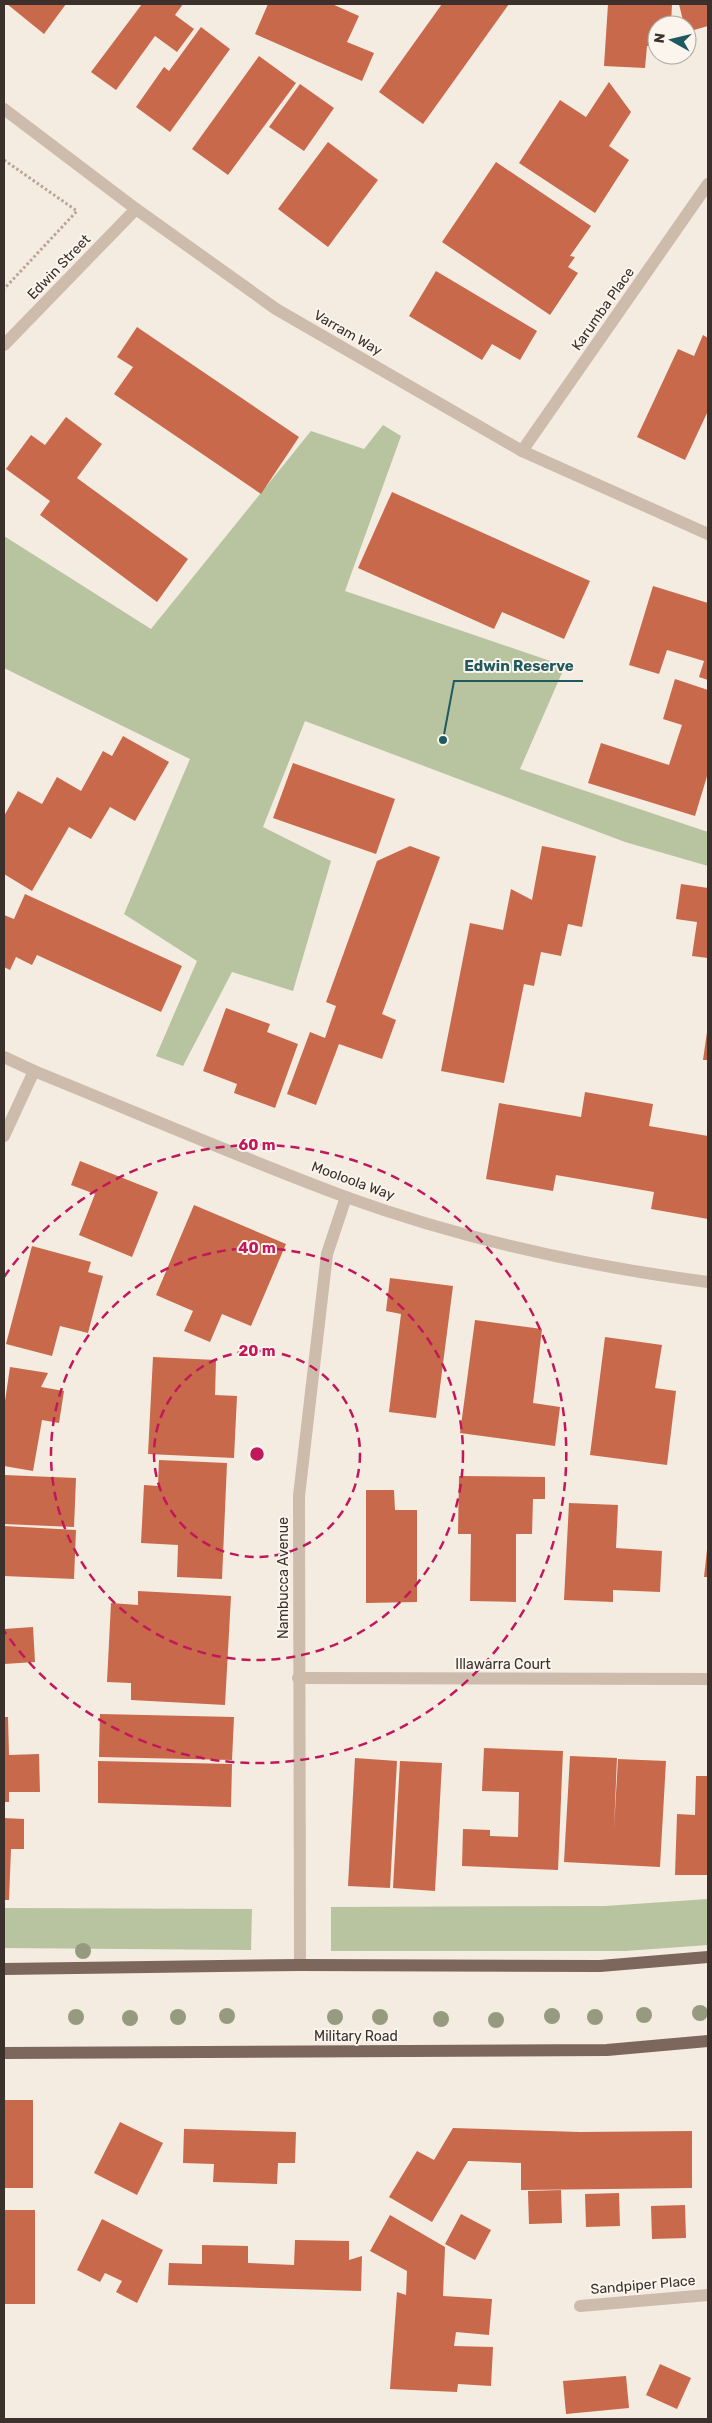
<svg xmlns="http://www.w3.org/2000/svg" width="712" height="2423" viewBox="0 0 712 2423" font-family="Rubik,sans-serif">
<rect width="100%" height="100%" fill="#f4ebe1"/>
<g fill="#b8c4a0">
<path d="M383 425 401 436 345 591 565 666 520 769 708 832V866L625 842 305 721 263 827 331 861 293 991 232 972 183 1066 156 1056 197 961 124 914 190 759 4 668V536L151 629 311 431 364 449Z"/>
<path d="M708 1899V1945L625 1951H331V1907L605 1906Z"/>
<path d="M4 1908 252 1909 251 1950 4 1948Z"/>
</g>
<g fill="#c8694b">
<path d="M7 4H66L44 34Z"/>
<path d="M142 4H183L175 15 194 29 177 52 155 36 116 90 91 72Z"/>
<path d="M268 4H332L359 16 347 42 374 53 362 81 255 34Z"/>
<path d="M442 4H509L423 124 379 92Z"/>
<path d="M608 4H672L671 25H657V46H647L645 68 604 66Z"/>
<path d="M679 4H708V26L687 32V25H684Z"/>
<path d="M201 27 230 49 170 132 136 107 164 67 169 71Z"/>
<path d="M259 56 296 83 228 175 192 149Z"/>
<path d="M609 82 631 112 609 146 629 160 595 213 519 163 560 100 586 117Z"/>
<path d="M300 84 334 108 304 151 269 127Z"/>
<path d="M328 142 378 180 328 247 278 209Z"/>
<path d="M496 162 591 226 570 256 575 257 568 267 578 273 550 315 442 242Z"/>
<path d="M436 271 537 331 520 360 492 344 482 360 409 316Z"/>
<path d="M137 327 299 437 261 494 114 394 133 367 117 357Z"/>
<path d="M703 335 708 338V411L685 460 637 437 678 349 694 356Z"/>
<path d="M66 417 102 444 77 478 188 559 157 602 40 515 50 501 6 469 31 435 45 445Z"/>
<path d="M392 492 590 581 564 639 502 612 494 629 358 568Z"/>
<path d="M653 586 708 603V680L699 677 704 661 667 650 659 674 629 665Z"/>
<path d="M675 679 708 690V773L695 816 588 783 601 743 669 765 682 725 663 719Z"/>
<path d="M123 736 169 762 135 821 110 807 91 839 69 827 32 891 4 874V816L18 791 42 804 57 777 81 791 103 751 112 756Z"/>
<path d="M293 763 395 799 376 854 273 818Z"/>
<path d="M410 846 440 857 382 1014 396 1020 382 1059 339 1044 316 1105 287 1094 310 1032 325 1038 336 1006 326 1002 377 861Z"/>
<path d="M542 846 596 856 582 927 568 924 561 956 541 952 534 986 524 984 504 1083 441 1071 470 923 503 930 511 889 532 900Z"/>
<path d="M681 884 708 888V958L692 956 697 922 676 919Z"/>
<path d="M25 894 182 966 161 1012 37 955 32 965 16 957 10 970 4 967V915L14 919Z"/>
<path d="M226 1008 270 1024 267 1032 298 1044 275 1108 234 1093 237 1084 203 1071Z"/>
<path d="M707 1032 708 1033V1060H703Z"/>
<path d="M585 1092 653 1104 649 1126 708 1136V1219L651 1209 654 1192 556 1175 553 1191 486 1179 499 1103 581 1117Z"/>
<path d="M80 1161 158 1192 132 1257 79 1235 95 1194 71 1185Z"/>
<path d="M194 1205 286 1244 251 1326 222 1314 210 1342 184 1331 193 1311 156 1295Z"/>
<path d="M32 1246 91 1262 88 1272 103 1276 88 1333 60 1326 52 1356 6 1344Z"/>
<path d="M390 1278 453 1286 436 1418 389 1412 401 1314 386 1311Z"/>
<path d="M475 1320 542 1329 533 1403 560 1407 555 1446 460 1433Z"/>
<path d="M605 1337 662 1345 655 1388 676 1391 667 1465 590 1455Z"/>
<path d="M153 1357 216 1360 215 1395 237 1396 234 1458 148 1454Z"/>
<path d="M10 1367 48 1373 41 1387 64 1391 59 1423 42 1420 33 1471 4 1466V1408Z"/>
<path d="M159 1460 227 1463 222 1579 177 1577 178 1545 141 1543 144 1485 158 1486Z"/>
<path d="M4 1475 76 1478 74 1527 4 1524Z"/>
<path d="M459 1476 545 1477V1499H533L532 1534H516V1602L470 1601 471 1534H458Z"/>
<path d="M366 1490H394L395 1510H417V1602L366 1603Z"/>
<path d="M569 1503 618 1505 616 1548 662 1551 660 1592 613 1590V1602L564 1600Z"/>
<path d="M4 1526 76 1530 74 1579 4 1576Z"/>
<path d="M707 1550H708V1577H704Z"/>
<path d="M138 1591 231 1596 225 1705 131 1700V1683L107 1682 111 1603 138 1605Z"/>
<path d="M33 1627 35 1662 4 1664V1629Z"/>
<path d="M100 1714 234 1717 232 1760 99 1757Z"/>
<path d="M4 1717H8L9 1755 39 1754 40 1792H9V1802H4Z"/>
<path d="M484 1748 563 1751 558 1870 462 1866 463 1829 490 1830V1836L518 1837 519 1792 482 1791Z"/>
<path d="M570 1756 617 1758 614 1829 618 1759 666 1761 660 1867 564 1862Z"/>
<path d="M355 1758 397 1761 390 1888 348 1886Z"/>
<path d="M98 1761 232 1764 231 1807 98 1803Z"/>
<path d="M400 1761 442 1763 435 1891 393 1888Z"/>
<path d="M696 1776H708V1875H675L677 1814 695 1815Z"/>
<path d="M4 1818 24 1819V1849H11L9 1900H4Z"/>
<rect x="4" y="2100" width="29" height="88"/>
<path d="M120 2122 163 2143 137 2195 94 2173Z"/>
<path d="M453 2128 580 2132 692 2131V2188L521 2190V2163L468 2161 432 2222 389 2197 417 2151 434 2160Z"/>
<path d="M184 2129 296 2132 295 2163H278L277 2184 213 2182 214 2164 183 2163Z"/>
<path d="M561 2190 562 2223 529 2224 528 2191Z"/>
<path d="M619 2193 620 2226 586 2227 585 2194Z"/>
<path d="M685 2205 686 2238 652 2239 651 2206Z"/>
<rect x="4" y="2210" width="31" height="94"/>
<path d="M461 2214 491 2230 475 2260 445 2244Z"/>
<path d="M390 2215 445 2247 443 2296 492 2299 489 2335 456 2332 454 2346 493 2347 491 2386 458 2384 457 2392 390 2389 397 2292 406 2295 407 2271 370 2251Z"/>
<path d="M102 2219 163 2250 137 2303 116 2292 122 2281 105 2273 100 2282 77 2270Z"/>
<path d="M295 2240 349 2241V2260L362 2256 361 2291 168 2285 169 2263 202 2264V2245L248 2246V2263L294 2265Z"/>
<path d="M660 2364 691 2378 677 2409 646 2395Z"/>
<path d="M626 2376 629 2408 566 2414 563 2381Z"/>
</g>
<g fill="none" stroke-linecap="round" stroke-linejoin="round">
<path stroke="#b9a596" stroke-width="3" stroke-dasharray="2.5 2.5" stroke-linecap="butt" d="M4 160 77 211 4 289"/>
<g stroke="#cdbbac" stroke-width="12">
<path d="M4 109 136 209 276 309 522 451 708 534"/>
<path d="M4 345 136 209"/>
<path d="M522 451 708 184"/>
<path d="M4 1057 34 1071C138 1113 241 1158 346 1197 462 1239 585 1266 708 1282"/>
<path d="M4 1136 34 1071"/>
<path d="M298 1678 708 1679"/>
<path d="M300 1965 299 1496 327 1254 346 1197"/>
<path d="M580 2306 708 2295"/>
</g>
<g stroke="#7d675c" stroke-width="12">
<path d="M4 1969 300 1965 600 1966 708 1957"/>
<path d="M4 2053 607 2050 708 2041"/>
</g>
</g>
<g fill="#969b7f">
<circle cx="83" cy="1951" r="8"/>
<circle cx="700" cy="2013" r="8"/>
<circle cx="644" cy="2015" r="8"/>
<circle cx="227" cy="2016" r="8"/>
<circle cx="552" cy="2016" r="8"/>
<circle cx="76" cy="2017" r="8"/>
<circle cx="178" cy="2017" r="8"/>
<circle cx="335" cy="2017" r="8"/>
<circle cx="380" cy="2017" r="8"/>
<circle cx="595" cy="2017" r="8"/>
<circle cx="130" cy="2018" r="8"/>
<circle cx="441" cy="2019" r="8"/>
<circle cx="496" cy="2020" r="8"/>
</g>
<g fill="none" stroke="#c2185b" stroke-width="2.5" stroke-dasharray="9 6">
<circle cx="257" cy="1454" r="103"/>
<circle cx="257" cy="1454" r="206"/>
<path d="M4 1277A309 309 0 1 1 4 1631"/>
</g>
<g text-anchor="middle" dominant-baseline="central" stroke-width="4" stroke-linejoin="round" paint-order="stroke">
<g font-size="14" fill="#3b302b" stroke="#fbf5ee">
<text transform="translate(59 267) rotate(-46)">Edwin Street</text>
<text transform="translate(603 309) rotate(-55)">Karumba Place</text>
<text transform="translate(348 333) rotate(30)">Varram Way</text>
<text transform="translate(353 1181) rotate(20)">Mooloola Way</text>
<text transform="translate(283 1578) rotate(-90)">Nambucca Avenue</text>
<text x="503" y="1664">Illawarra Court</text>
<text x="356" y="2036">Military Road</text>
<text transform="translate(643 2285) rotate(-5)">Sandpiper Place</text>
</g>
</g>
<circle cx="257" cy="1454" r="8" fill="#c2185b" stroke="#fbf5ee" stroke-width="2.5"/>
<g font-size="15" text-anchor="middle" font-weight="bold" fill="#c2185b" stroke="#fbf5ee" stroke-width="4" stroke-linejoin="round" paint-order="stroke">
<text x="257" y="1150">60 m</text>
<text x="257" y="1253">40 m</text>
<text x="257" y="1356">20 m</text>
</g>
<path fill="none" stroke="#1f5a5e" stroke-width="2" d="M443 740L454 681H583"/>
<circle fill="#1f5a5e" stroke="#fbf5ee" stroke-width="2" cx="443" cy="740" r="5"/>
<g font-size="15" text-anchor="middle" font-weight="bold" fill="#1f5a5e" stroke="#fbf5ee" stroke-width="4" stroke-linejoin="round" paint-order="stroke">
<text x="519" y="671">Edwin Reserve</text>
</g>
<rect width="712" height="2423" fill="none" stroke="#3b302b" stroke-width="10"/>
<g transform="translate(672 40) rotate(278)"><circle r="24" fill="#fbf5ee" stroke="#aea6a0"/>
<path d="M0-4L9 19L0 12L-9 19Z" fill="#1f5a5e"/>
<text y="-8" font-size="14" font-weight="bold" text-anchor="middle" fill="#3b302b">N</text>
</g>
</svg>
